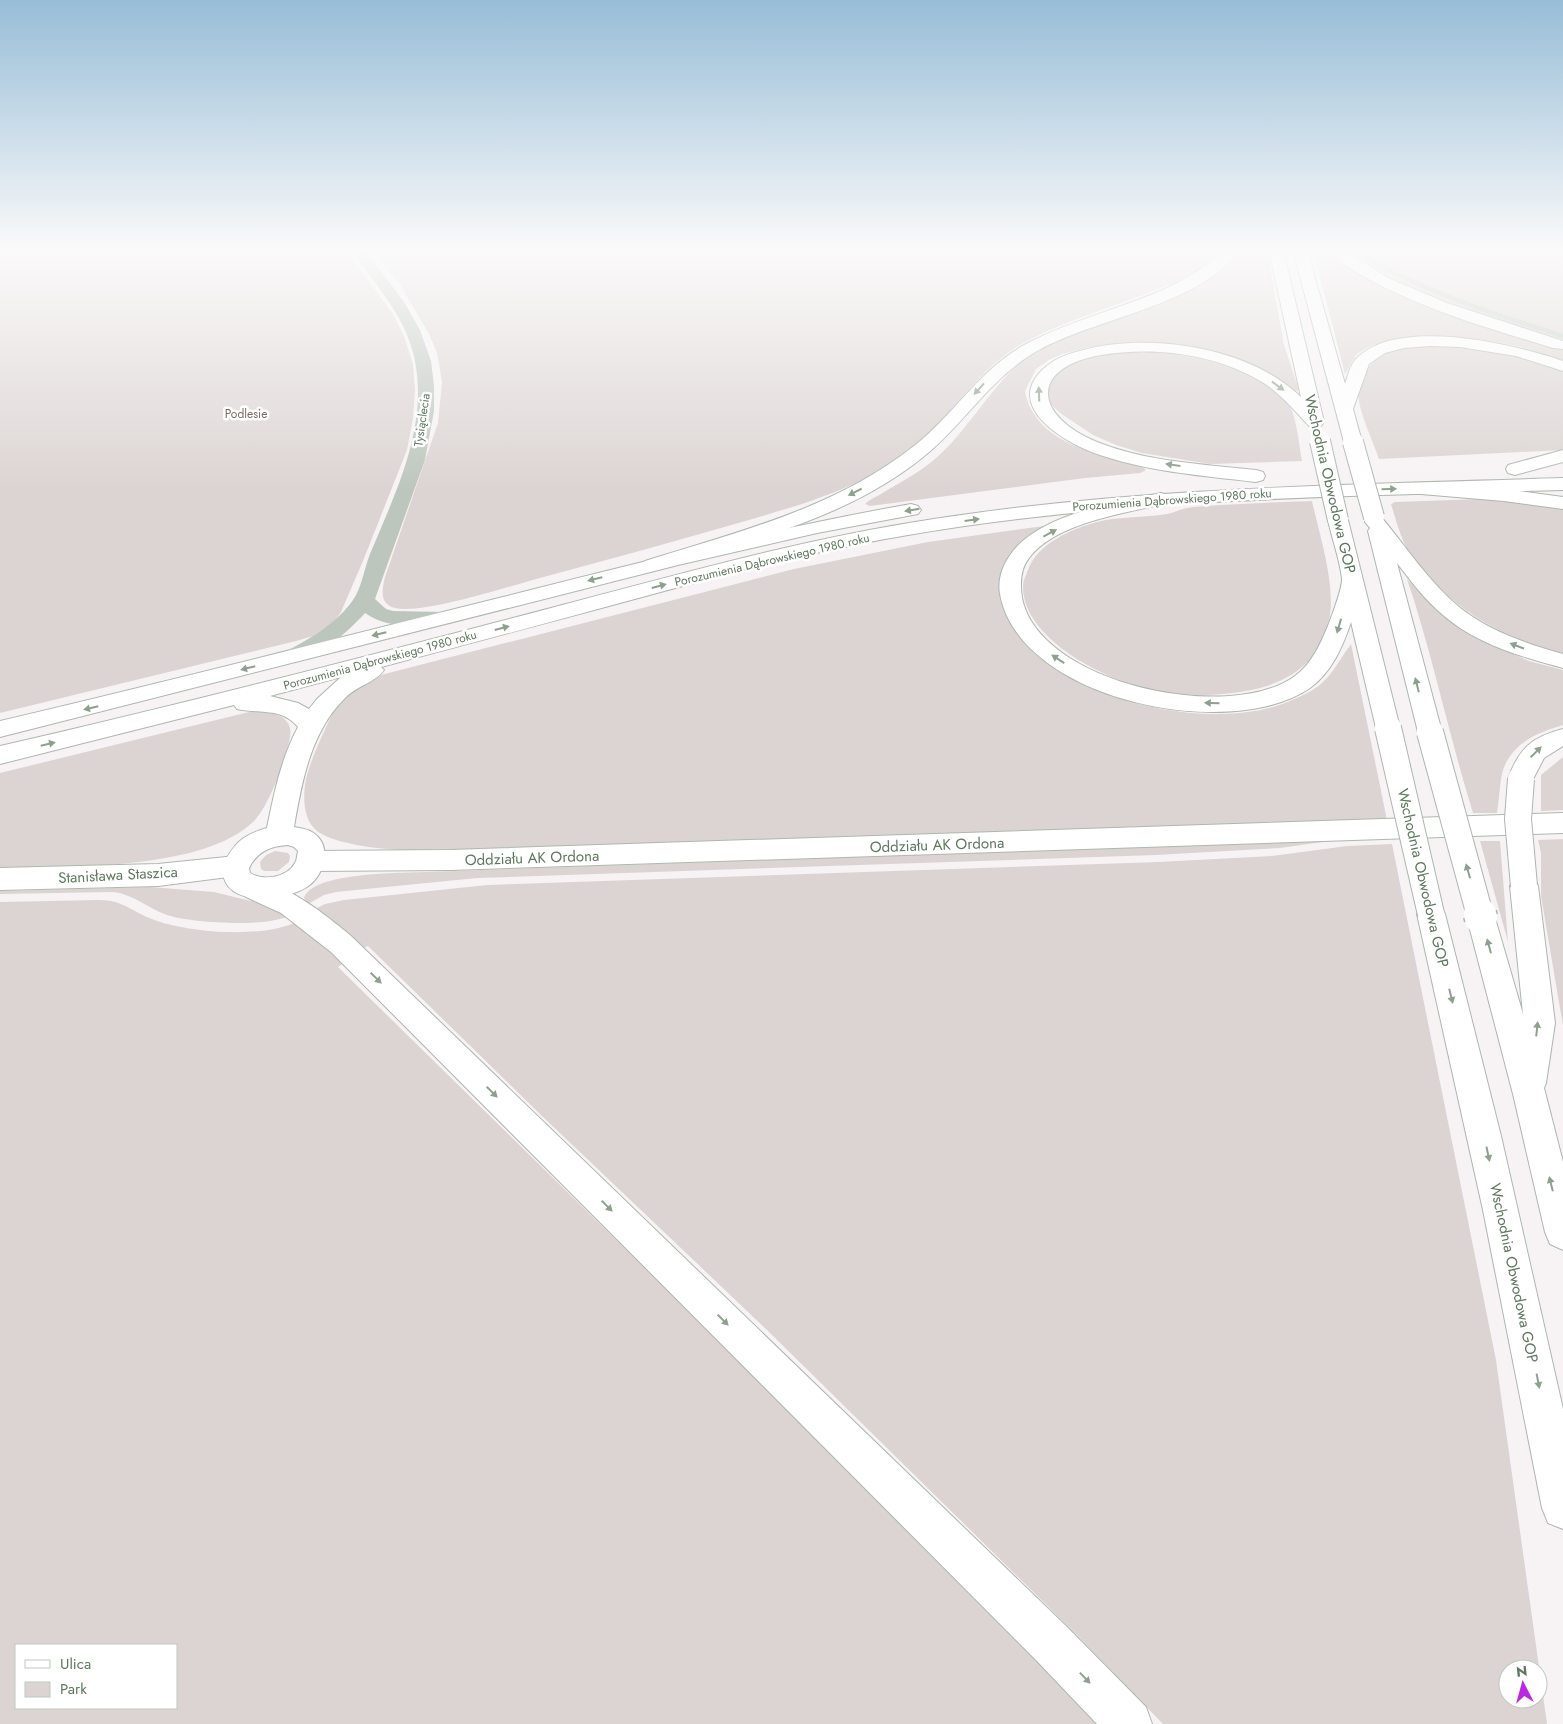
<svg xmlns="http://www.w3.org/2000/svg" width="1563" height="1724" viewBox="0 0 1563 1724" font-family="Jost,sans-serif">
<rect width="100%" height="100%" fill="#f7f3f5"/>
<g fill="#dcd4d3" fill-rule="evenodd">
<path d="M0 250H346L393 314 404 336 413 364 415 390 413 418 407 450 363 561 341 612 334 622 313 636 296 641 0 713Z"/>
<path d="M372 250H1223C1207 269 1181 280 1158 289 1112 308 1058 322 1015 348 981 370 959 404 929 432 911 449 889 465 867 477 830 497 789 508 749 520 680 540 610 559 540 578 510 586 422 615 395 608 379 604 382 590 385 577L438 423 442 382 437 353 429 334 399 283Z"/>
<path d="M1242 250H1267L1284 345 1299 390 1296 391 1276 377 1247 364 1137 344 1089 347 1062 354 1049 360 1036 369 1025 391C1034 443 1099 455 1141 466L1146 470 1140 473 1085 478 870 506 865 504C870 499 876 497 881 494 899 483 920 472 935 459 973 427 999 369 1043 347 1089 324 1219 292 1242 250Z"/>
<path d="M1313 250H1328L1337 258 1477 321 1563 350V361C1516 342 1467 335 1416 338 1397 339 1376 341 1360 352 1352 358 1351 366 1345 374Z"/>
<path d="M1340 250H1563V341C1492 319 1399 295 1340 250Z"/>
<path d="M1441 345 1512 352 1563 371V450L1379 459C1373 441 1362 419 1359 401 1358 393 1360 382 1364 375 1378 346 1413 347 1441 345Z"/>
<path d="M1153 352C1197 356 1265 367 1291 409 1296 417 1300 450 1302 461L1210 464 1142 453 1116 445 1093 435 1060 413 1049 402 1047 392 1055 374 1079 360 1109 353Z"/>
<path d="M1480 499 1563 508V654C1512 639 1472 621 1434 583 1425 573 1415 563 1408 551 1400 536 1396 520 1391 504L1395 502Z"/>
<path d="M1312 501C1320 537 1339 594 1327 628 1316 665 1286 683 1251 690 1217 697 1180 697 1147 689 1104 679 1022 638 1023 586 1023 581 1026 575 1028 570 1037 544 1071 529 1097 522 1120 516 1144 518 1167 514 1174 513 1180 509 1187 508 1198 506 1210 506 1221 505 1251 503 1282 502 1312 501Z"/>
<path d="M1044 526C1031 541 1007 550 1002 573 997 591 1004 608 1012 623 1054 700 1216 736 1292 700 1301 696 1315 690 1322 683 1333 673 1342 656 1351 644L1387 820 439 852C411 851 331 849 313 827 302 815 303 790 307 775 314 751 326 727 337 704L342 697 377 676 794 569 928 542Z"/>
<path d="M1407 579 1449 618 1483 640 1529 661 1563 670V725C1537 733 1513 742 1503 770 1500 780 1499 801 1497 813H1473C1449 736 1433 656 1407 579Z"/>
<path d="M253 711C269 712 294 714 290 737 286 759 269 806 254 821 203 871 69 866 0 868V773Z"/>
<path d="M1563 757V810L1541 811V775Z"/>
<path d="M1563 839V1026L1541 896V853L1538 840Z"/>
<path d="M1329 840 1330 841 1280 848 1156 855 477 878 336 892 324 895 308 904 304 898C312 872 402 873 426 872Z"/>
<path d="M1480 841H1500L1508 942Z"/>
<path d="M1392 844 1496 1360 1547 1724H1163L1077 1635 767 1330 542 1116 368 946 364 948 315 909 325 904 344 900 487 885 1158 862 1272 856 1347 846ZM1508 1669H1538V1699H1508Z"/>
<path d="M275 851 288 853 290 856 289 862 278 871H264L261 869 260 862 266 855Z"/>
<path d="M150 887 214 892 259 903 290 915C270 928 190 923 167 915 148 908 134 895 114 892L0 894V891Z"/>
<path d="M99 900C123 900 131 911 152 919 186 933 265 939 298 921L342 964 338 967 1039 1655 1100 1724H0V902ZM16 1645H176V1708H16Z"/>
</g>
<g fill="none" stroke-linecap="round" stroke-linejoin="round">
<path stroke="#bfcbbd" stroke-width="4.5" d="M1353 250C1419 290 1490 313 1563 336"/>
<defs>
<g id="secondary">
<path d="M1563 813V833L451 870 311 871 301 868 297 861 301 854 311 851 451 850Z"/>
<path d="M236 856 246 859 250 866 246 873 236 876 158 886 0 890V868L158 864Z"/>
</g>
<g id="primary">
<path d="M1563 478V490C1344 496 1124 498 908 535 807 552 708 579 609 606 533 627 457 647 381 667L384 670C376 682 357 686 346 697 311 731 302 780 294 827 299 828 307 829 312 832 333 845 325 875 307 887 288 899 244 906 228 886 224 881 223 874 221 868 234 844 240 836 267 828 274 793 281 759 298 727 282 707 258 714 237 709L234 705 0 764V746C184 704 368 656 551 608 670 577 788 543 909 523 1125 487 1345 485 1563 478ZM341 677 317 699 309 709 298 703 270 696ZM288 845 294 847 298 851C297 855 297 860 295 863 287 878 263 881 250 873L249 868C257 852 270 846 288 845Z"/>
<path d="M911 504 918 506 921 510 918 514 817 533 678 565 0 737V721C170 681 338 638 507 596 641 562 775 528 911 504Z"/>
</g>
<g id="highway">
<path d="M1225 250H1240C1201 305 1096 318 1039 350 993 375 967 420 928 453 869 503 794 528 721 551 698 557 675 565 652 571L645 569 642 565 645 561C738 532 836 508 914 446 955 414 981 367 1028 343 1095 308 1168 302 1225 250Z"/>
<path d="M1269 250H1283L1324 422 1321 426 1315 427 1309 426C1294 410 1280 393 1262 382 1216 354 1154 346 1101 355 1028 368 1034 416 1097 442 1147 462 1203 464 1256 470L1263 472 1265 476 1263 480 1256 482C1205 476 1152 472 1103 456 1067 445 997 405 1048 365 1058 357 1071 353 1083 350 1151 332 1249 347 1301 397Z"/>
<path d="M1293 250H1307L1345 384C1348 376 1350 365 1356 359 1396 316 1515 344 1563 361V371L1516 356 1460 347 1430 346 1404 348 1385 353 1369 364 1353 409 1362 442 1359 446 1353 447 1347 446 1344 442Z"/>
<path d="M1327 250H1343L1388 278 1447 303 1563 341V349L1553 348C1488 328 1421 309 1361 275 1350 268 1335 260 1327 250Z"/>
<path d="M1563 450V462L1515 475 1508 473 1506 469 1508 465Z"/>
<path d="M1416 483 1504 489 1563 497V509L1504 501 1409 493 1406 489 1409 485Z"/>
<path d="M1161 493 1168 495 1171 499 1168 503C1127 513 1056 522 1029 558 1020 569 1020 585 1022 598 1039 684 1230 724 1295 676 1312 663 1320 645 1328 626 1332 615 1342 590 1342 579 1340 560 1332 539 1328 520L1331 516 1338 514 1345 516 1348 520 1400 728 1397 734 1388 736 1379 734 1376 728 1351 622C1343 646 1332 672 1310 688 1230 743 1019 700 1000 594 996 570 1012 547 1032 534 1069 509 1119 503 1161 493Z"/>
<path d="M1375 516 1382 518C1407 548 1429 582 1459 607 1489 631 1527 644 1563 654V668C1522 657 1476 644 1443 615 1425 600 1411 581 1397 563L1442 732 1439 738 1430 740 1421 738 1418 732 1368 531 1370 528 1365 522 1368 518Z"/>
<path d="M1563 729V746L1544 758 1530 785 1521 788 1512 785 1508 779C1519 748 1532 737 1563 729Z"/>
<path d="M1524 875 1534 878 1538 886 1555 1023 1546 1083 1544 1088 1563 1162V1250L1550 1244 1545 1232 1513 1094 1467 918 1471 910 1481 907 1491 910 1495 918 1523 1014 1510 886 1514 878Z"/>
<path d="M256 878C294 890 321 911 351 936L1067 1627 1146 1707 1152 1724H1097L1035 1659 331 952 281 913 246 897 242 889 246 881Z"/>
<path d="M1431 903 1441 906 1445 914 1501 1136 1563 1409V1529L1548 1523 1542 1508 1483 1210 1417 914 1421 906Z"/>
</g>
</defs>
<use href="#secondary" stroke="#adb9ad" stroke-width="2"/>
<use href="#primary" stroke="#adb7ad" stroke-width="2"/>
<use href="#highway" stroke="#adb6ad" stroke-width="2"/>
<path fill="#bdc6bd" fill-rule="evenodd" d="M351 250H365L404 302 420 330 431 361 434 386V411L425 460 375 599 386 609 393 611 444 612 451 614 455 618 451 622C425 629 387 629 365 613 350 630 310 667 287 661L284 656 287 651C311 638 337 623 353 600 362 587 364 569 370 554 395 494 428 429 415 361 407 318 376 285 351 250Z"/>
<use href="#secondary" fill="#fff" fill-rule="evenodd"/>
<use href="#primary" fill="#fff" fill-rule="evenodd"/>
<use href="#highway" fill="#fff" fill-rule="evenodd"/>
<defs>
<g id="highway-bridge-far2">
<path d="M1320 441 1338 520"/>
<path d="M1353 442 1374 517"/>
</g>
<g id="highway-bridge-far1">
<path d="M1388 728 1431 914"/>
<path d="M1430 732 1480 915"/>
<path d="M1521 779 1518 819 1524 886"/>
</g>
<path id="highway-bridge" d="M1480 914 1481 918"/>
</defs>
<use href="#highway-bridge-far2" stroke="#adb6ad" stroke-width="22" stroke-linecap="butt"/>
<use href="#highway-bridge-far1" stroke="#adb6ad" stroke-width="28" stroke-linecap="butt"/>
<use href="#highway-bridge" stroke="#adb6ad" stroke-width="35" stroke-linecap="butt"/>
<use href="#highway-bridge-far2" stroke="#fff" stroke-width="20"/>
<use href="#highway-bridge-far1" stroke="#fff" stroke-width="26"/>
<use href="#highway-bridge" stroke="#fff" stroke-width="32"/>
</g>
<defs><path id="oneway-solid" d="M-6-.8H1V-3.2L6.5 0L1 3.2V.8H-6Z" transform="scale(1.25)"/></defs>
<g fill="#8ea08e">
<use href="#oneway-solid" transform="translate(1278 386) rotate(36)"/>
<use href="#oneway-solid" transform="translate(979 389) rotate(132)"/>
<use href="#oneway-solid" transform="translate(1039 394) rotate(-92)"/>
<use href="#oneway-solid" transform="translate(1173 465) rotate(-172)"/>
<use href="#oneway-solid" transform="translate(1389 489) rotate(-2)"/>
<use href="#oneway-solid" transform="translate(855 492) rotate(153)"/>
<use href="#oneway-solid" transform="translate(912 510) rotate(171)"/>
<use href="#oneway-solid" transform="translate(972 520) rotate(-8)"/>
<use href="#oneway-solid" transform="translate(1050 533) rotate(-28)"/>
<use href="#oneway-solid" transform="translate(595 579) rotate(166)"/>
<use href="#oneway-solid" transform="translate(659 586) rotate(-15)"/>
<use href="#oneway-solid" transform="translate(1339 626) rotate(106)"/>
<use href="#oneway-solid" transform="translate(502 628) rotate(-15)"/>
<use href="#oneway-solid" transform="translate(379 634) rotate(166)"/>
<use href="#oneway-solid" transform="translate(1517 646) rotate(-159)"/>
<use href="#oneway-solid" transform="translate(1058 659) rotate(-147)"/>
<use href="#oneway-solid" transform="translate(248 668) rotate(166)"/>
<use href="#oneway-solid" transform="translate(1417 685) rotate(-104)"/>
<use href="#oneway-solid" transform="translate(1212 703) rotate(-179)"/>
<use href="#oneway-solid" transform="translate(91 708) rotate(167)"/>
<use href="#oneway-solid" transform="translate(48 744) rotate(-13)"/>
<use href="#oneway-solid" transform="translate(1536 752) rotate(-44)"/>
<use href="#oneway-solid" transform="translate(1468 871) rotate(-106)"/>
<use href="#oneway-solid" transform="translate(1489 946) rotate(-105)"/>
<use href="#oneway-solid" transform="translate(376 978) rotate(44)"/>
<use href="#oneway-solid" transform="translate(1451 996) rotate(76)"/>
<use href="#oneway-solid" transform="translate(1537 1029) rotate(-84)"/>
<use href="#oneway-solid" transform="translate(492 1092) rotate(45)"/>
<use href="#oneway-solid" transform="translate(1488 1154) rotate(78)"/>
<use href="#oneway-solid" transform="translate(1551 1184) rotate(-104)"/>
<use href="#oneway-solid" transform="translate(607 1206) rotate(45)"/>
<use href="#oneway-solid" transform="translate(723 1320) rotate(45)"/>
<use href="#oneway-solid" transform="translate(1538 1381) rotate(79)"/>
<use href="#oneway-solid" transform="translate(1085 1678) rotate(46)"/>
</g>
<linearGradient id="sky" x2="0" y2="1"><stop stop-color="#97bdd7"/><stop offset="0.51" stop-color="#fbfafa"/><stop offset="1" stop-color="#fbfafa" stop-opacity="0"/></linearGradient>
<rect width="1563" height="491" fill="url(#sky)"/>
<g text-anchor="middle" dominant-baseline="central" stroke-width="5" stroke-linejoin="round" paint-order="stroke">
<g font-size="12" fill="#7c6d65" stroke="#fff">
<text x="246" y="414">Podlesie</text>
</g>
<g font-size="12" fill="#5e785e" stroke="#fff">
<text transform="translate(422 420) rotate(-82)">Tysiąclecia</text>
<text transform="translate(1172 500) rotate(-4)">Porozumienia Dąbrowskiego 1980 roku</text>
<text transform="translate(772 560) rotate(-13)">Porozumienia Dąbrowskiego 1980 roku</text>
<text transform="translate(380 660) rotate(-15)">Porozumienia Dąbrowskiego 1980 roku</text>
</g>
<g font-size="15" fill="#5e785e" stroke="#fff">
<text transform="translate(1330 484) rotate(77)">Wschodnia Obwodowa GOP</text>
<text transform="translate(937 845) rotate(-2)">Oddziału AK Ordona</text>
<text transform="translate(532 858) rotate(-2)">Oddziału AK Ordona</text>
<text transform="translate(118 875) rotate(-3)">Stanisława Staszica</text>
<text transform="translate(1423 878) rotate(77)">Wschodnia Obwodowa GOP</text>
<text transform="translate(1514 1273) rotate(78)">Wschodnia Obwodowa GOP</text>
</g>
</g>
<rect x="15" y="1644" width="162" height="65" fill="#ffffff" stroke="#bfc9bf"/>
<rect x="25" y="1660" width="25" height="8" fill="#ffffff" stroke="#bfc9bf"/>
<text x="60" y="1669" font-size="15" fill="#5e785e">Ulica</text>
<rect x="25" y="1682" width="25" height="15" fill="#dcd4d3" stroke="#bfc9bf"/>
<text x="60" y="1694" font-size="15" fill="#5e785e">Park</text>
<g transform="translate(1523 1684) rotate(354)"><circle r="24" fill="#ffffff" stroke="#bfc9bf"/>
<path d="M0-4L9 19L0 12L-9 19Z" fill="#bc28e2"/>
<text y="-8" font-size="14" font-weight="bold" text-anchor="middle" fill="#5e785e">N</text>
</g>
</svg>
